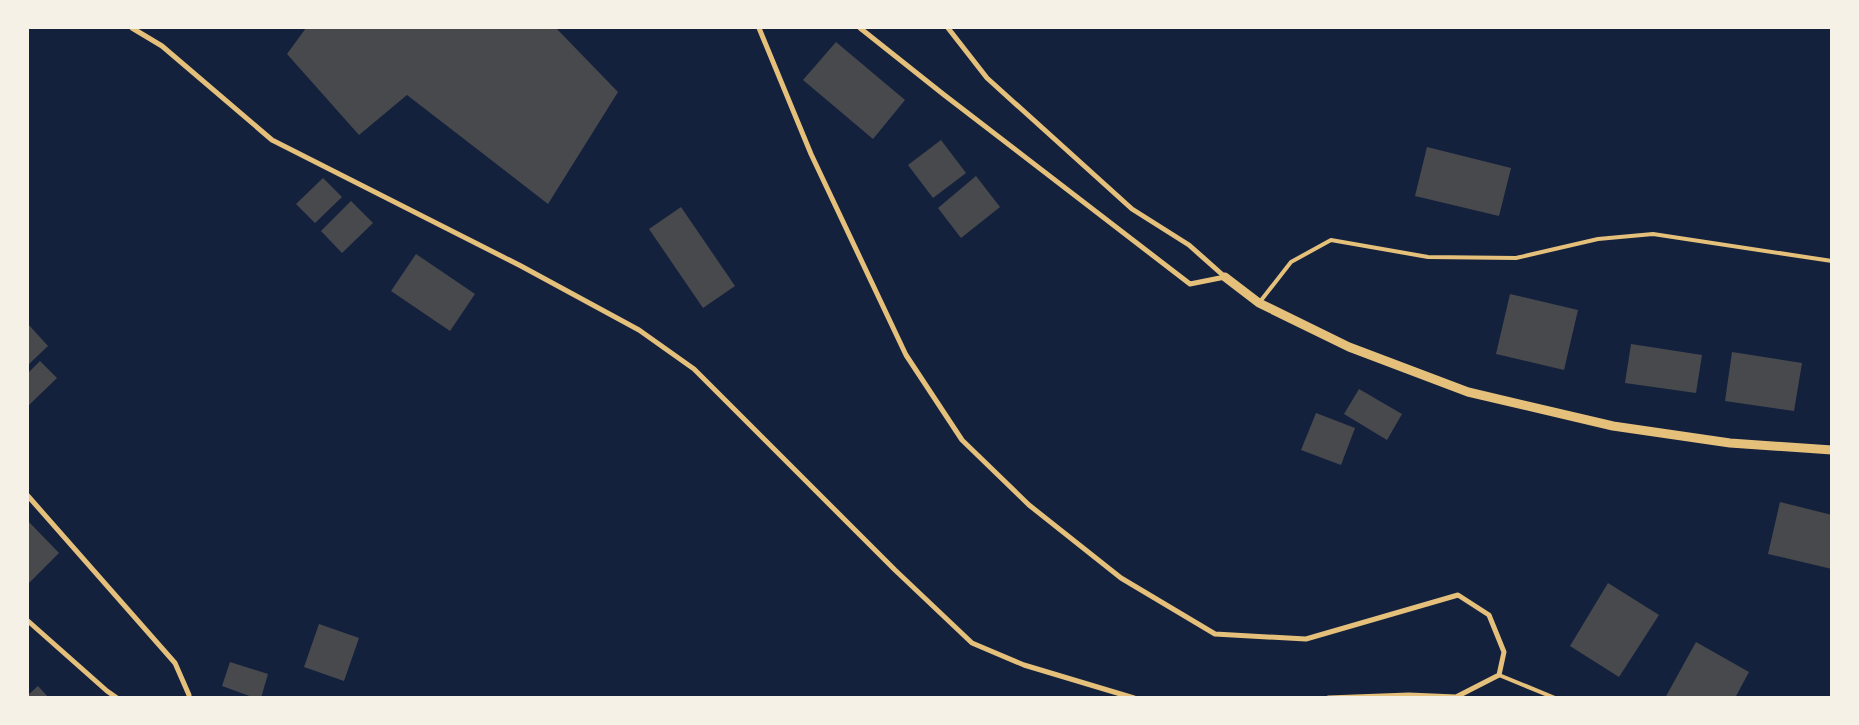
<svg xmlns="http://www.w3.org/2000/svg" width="1859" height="725" viewBox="0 0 1859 725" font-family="Karla,sans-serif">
<rect width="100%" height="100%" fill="#14213d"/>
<g fill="#48494c">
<path d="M306 28H556L618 92 548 204 407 95 359 135 287 54Z"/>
<path d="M836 42 905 100 873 139 803 80Z"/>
<path d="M941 140 966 173 933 198 908 165Z"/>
<path d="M1427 147 1511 168 1499 216 1415 196Z"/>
<path d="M976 176 1000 207 961 238 938 208Z"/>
<path d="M323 178 342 197 315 223 296 204Z"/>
<path d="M351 201 373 223 342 253 321 231Z"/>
<path d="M681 207 735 286 703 308 649 229Z"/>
<path d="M416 254 475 294 450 331 391 291Z"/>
<path d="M1510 294 1578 310 1564 370 1496 354Z"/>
<path d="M28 324 48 346 28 365Z"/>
<path d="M1631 344 1702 355 1696 393 1625 383Z"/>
<path d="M1732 352 1802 363 1794 411 1725 401Z"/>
<path d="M40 361 57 378 28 406V373Z"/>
<path d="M1359 389 1402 414 1387 440 1344 414Z"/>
<path d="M1316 413 1355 428 1341 465 1301 450Z"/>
<path d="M1780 502 1832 515V569L1768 554Z"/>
<path d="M28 521 59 553 28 584Z"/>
<path d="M1608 583 1659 615 1619 677 1570 646Z"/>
<path d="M319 624 359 638 344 681 304 667Z"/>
<path d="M1696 642 1749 672 1735 698H1665Z"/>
<path d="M230 662 268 674 261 698H255L222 686Z"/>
<path d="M38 686 49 698H28V695Z"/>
</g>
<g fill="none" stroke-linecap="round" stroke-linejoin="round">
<g stroke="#e5c07b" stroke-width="4">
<path d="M1259 303 1291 262 1331 240 1428 257 1516 258 1598 239 1653 234 1832 261"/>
<path d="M1499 675 1555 698"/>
</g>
<g stroke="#e5c07b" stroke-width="5">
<path d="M132 28 162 46 272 140 521 266 639 330 694 369 895 570 972 643 1024 665 1134 698"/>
<path d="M759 28 811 154 906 355 962 440 1029 505 1121 578 1215 634 1306 639 1458 595 1489 615 1504 652 1499 675 1456 697 1409 695 1328 698"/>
<path d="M860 28 943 94 1190 284 1225 277"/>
<path d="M948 28 987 78 1132 209 1189 245 1225 277"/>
<path d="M28 496 175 663 189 695V698"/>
<path d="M28 621 107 691 117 698"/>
</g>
<path stroke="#e5c07b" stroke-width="9" d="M1225 277 1259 303 1349 347 1468 392 1613 426 1730 443 1832 450"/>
</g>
<rect width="1859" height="725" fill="none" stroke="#f6f1e7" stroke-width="58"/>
</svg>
